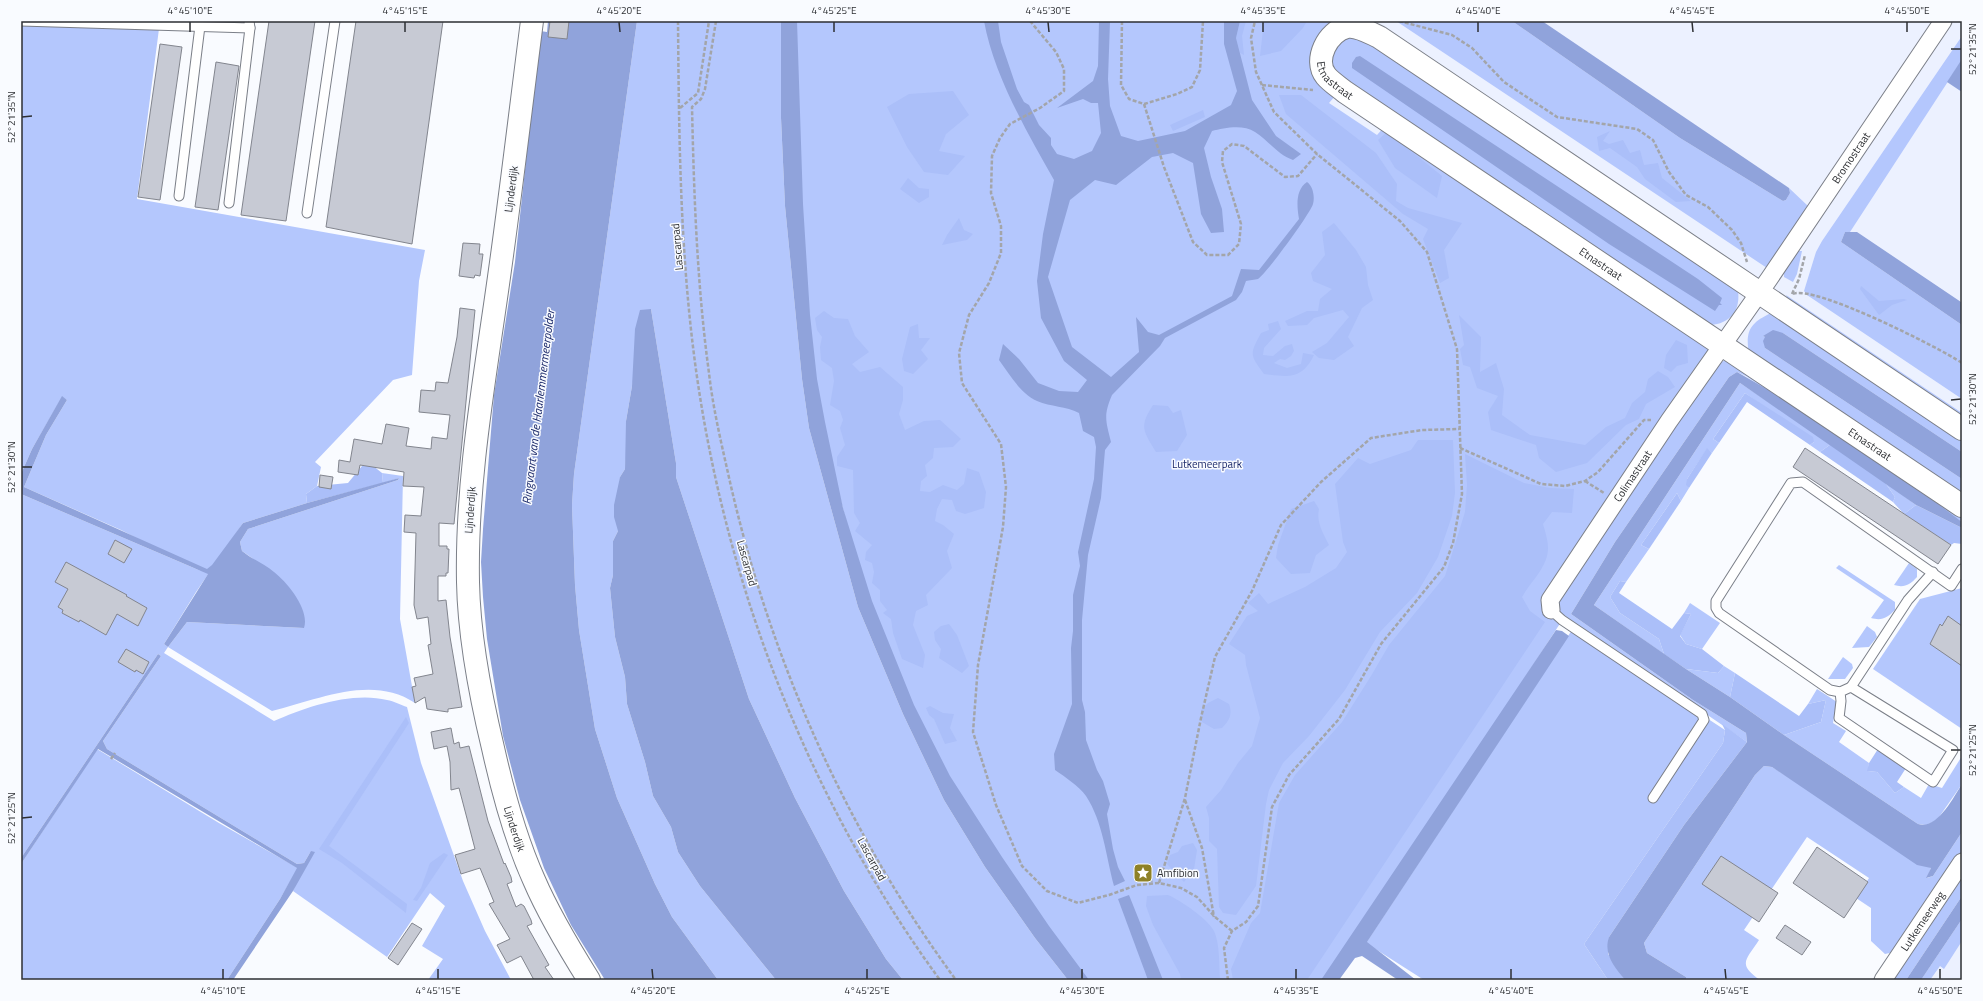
<svg xmlns="http://www.w3.org/2000/svg" width="1983" height="1001" viewBox="0 0 1983 1001" font-family="'Titillium Web',sans-serif">
<rect width="100%" height="100%" fill="#f9fbff"/>
<g fill="#ecf1ff">
<path d="M1314 21H1962V526L1375 140 1327 103Z"/>
<path d="M1962 911V980H1917Z"/>
</g>
<g fill="#b4c7fd">
<path d="M21 21H160L137 199 425 250 419 281 412 375 393 380 315 462 321 467 317 486 306 494 307 503 243 523 196 592 164 644 168 647 187 622 304 628 252 558 242 551 240 542 248 529 398 480 399 478 383 483 382 473 403 476 400 619 415 703C372 674 317 700 272 711L168 647 164 653 274 721C305 707 353 691 387 700 394 701 401 705 407 707L421 763 463 881 485 931 511 980H428L443 959 422 946 445 906 430 893 387 957 293 891 311 851 304 863 297 864 107 749 103 741 161 656 158 654 21 858V494L201 571 121 530 24 487 46 435 67 400 62 397 32 449 21 474Z"/>
<path d="M637 21H781V118L785 206 802 379 809 428 858 607 903 714 944 800 985 867 1035 938 1068 980H903L886 959 844 891 795 798 749 699 676 477V463L651 309 632 386 626 421V458L625 469 620 477 618 531 613 541V575L610 588 615 637 625 677 627 704 645 762 653 796 671 827 678 852 700 886 776 980H718L672 917 655 884 617 798 595 729 579 630 575 585 572 505 574 474Z"/>
<path d="M790 21H1331L1318 39 1336 95 1329 103 1377 135 1386 125 1707 343 1708 353 1719 363 1726 360 1962 510V522L1746 376 1737 372 1729 377 1615 542 1571 614 1693 700 1746 733 1747 742 1560 614 1545 601 1561 622 1351 945 1326 980H1079L938 771 870 613 813 393Z"/>
<path d="M1396 21H1512L1680 138 1783 201 1786 200 1790 193 1789 188 1808 206 1767 268Z"/>
<path d="M1358 34 1738 291C1741 313 1727 326 1705 325L1344 86 1330 68 1331 53 1341 39Z"/>
<path d="M1962 36V60L1850 232H1845L1841 242 1962 325V399L1807 295 1804 291 1816 252 1822 241Z"/>
<path d="M1798 251H1802L1797 274 1793 282 1784 277V272Z"/>
<path d="M1786 295 1962 413V422L1793 309Z"/>
<path d="M1771 313 1962 433V452L1783 333 1763 336 1765 337V348L1962 479V498L1749 354C1745 331 1750 323 1771 313Z"/>
<path d="M1740 383 1831 444 1820 452 1810 445 1814 442 1745 393 1713 439 1719 443 1712 453 1707 449 1687 479V484L1689 488 1681 501 1677 493 1641 545 1649 549 1626 582 1620 581 1610 597 1620 613 1659 639 1664 654 1594 605Z"/>
<path d="M1884 481 1916 505 1904 514 1893 502 1895 497Z"/>
<path d="M1909 563 1917 569V577C1910 585 1904 588 1894 585Z"/>
<path d="M1839 565 1895 602V610C1887 618 1882 621 1871 618L1884 600 1836 568Z"/>
<path d="M1962 588V729L1873 669 1920 599Z"/>
<path d="M1690 603 1720 623 1702 649 1686 644 1680 635 1691 614 1684 613Z"/>
<path d="M1867 626 1875 632 1877 637 1869 647 1852 648Z"/>
<path d="M1572 630 1725 730 1723 743 1584 944 1608 980H1424L1366 943Z"/>
<path d="M1843 657 1852 664 1853 668 1845 679H1828Z"/>
<path d="M1724 666 1735 673 1730 697 1686 669 1718 673Z"/>
<path d="M1817 689 1837 702 1833 723 1846 731 1839 742 1869 763 1868 771 1877 772 1895 793 1904 787 1921 798 1929 784 1942 788 1962 756V784L1937 820 1926 825 1918 824 1784 735 1821 722 1826 700 1808 704Z"/>
<path d="M97 749 219 823 298 868 280 899 227 980H21V864Z"/>
<path d="M1764 766 1772 767 1931 868 1927 878 1933 876 1962 832V856L1899 951 1885 954 1871 941V908L1856 898 1869 878 1807 837 1744 930 1759 940C1746 960 1737 964 1760 980H1686V977L1647 953 1644 943 1755 775Z"/>
<path d="M1962 873V896L1906 980H1890Z"/>
<path d="M1962 919V941L1944 969 1940 966 1930 980H1921Z"/>
</g>
<g fill="#abbff9">
<path d="M1240 21H1246L1242 36 1244 55 1240 53 1236 38Z"/>
<path d="M1264 21H1307L1303 28 1281 51 1260 56Z"/>
<path d="M953 91 969 115 946 134 939 151 965 156 948 175 924 172 907 147 887 107 909 94Z"/>
<path d="M1279 95H1301L1376 153 1397 184 1396 201 1408 208 1462 223 1444 250 1449 278 1440 283 1423 239 1428 229 1403 214 1286 114Z"/>
<path d="M1203 110 1205 117 1173 131 1170 125Z"/>
<path d="M1610 131 1603 141 1609 144 1623 140 1630 153 1640 150 1644 165 1658 163 1662 178 1691 201 1676 202 1645 179 1637 167 1610 148 1599 151 1597 137Z"/>
<path d="M1387 132 1442 176 1437 198 1395 168 1378 140Z"/>
<path d="M908 178 919 188 929 189V197L919 203 900 189Z"/>
<path d="M959 218 964 230 973 234 967 240 942 245 947 235Z"/>
<path d="M1334 223 1356 250 1366 267 1368 285 1373 300 1362 308 1348 337 1354 346 1334 360 1319 358 1312 352 1327 343 1349 317 1343 310 1314 318 1307 325 1288 326 1285 321 1307 311H1318L1320 299 1332 289 1313 281 1311 273 1325 255 1322 232Z"/>
<path d="M1861 286 1879 301 1904 299 1907 300 1892 305 1879 315 1860 289Z"/>
<path d="M824 311 834 318 848 319 855 336 869 352 852 364 860 372 880 367 903 387V400L899 414 905 430 924 421 940 420 961 439 953 447 934 448 933 458 925 465 927 476 921 481 920 491 930 492 943 485 957 490 964 484 967 468 979 472 986 492 984 508 965 514 956 511 952 500 942 499 937 509 935 521 943 525 954 534 947 551 952 568 926 595 928 605 916 611 913 625 925 655 923 668 902 659 893 633 891 619 883 613 887 610 880 601V590L872 583 874 572 872 563 865 560 866 552 872 545 855 531 860 523 854 513 853 470 837 466V457L845 445 840 428 843 420 840 411 830 405 834 381 832 368 821 360 820 347 822 337 817 330 815 318Z"/>
<path d="M1459 315 1481 337 1480 372 1496 363 1504 389 1502 415 1530 435 1585 445 1606 427 1625 418 1632 403 1645 392 1648 379 1658 371 1668 377 1675 387 1646 404 1639 419 1626 425 1587 463 1556 472 1539 458 1536 445 1491 430 1488 412 1498 396 1477 388 1470 367 1463 365 1460 349 1464 345Z"/>
<path d="M1278 321 1281 329 1264 348 1263 355 1273 356 1285 346 1292 344 1294 351 1291 356 1285 360 1280 359 1274 363 1287 368 1301 364 1303 353 1314 355C1302 380 1288 377 1264 374 1249 354 1250 354 1261 333L1269 330 1268 324Z"/>
<path d="M918 324 919 338H930L921 350 928 359 913 374 904 371 902 359 910 327Z"/>
<path d="M1676 340 1687 345 1688 363 1677 366 1671 372 1664 368 1666 355Z"/>
<path d="M1745 393 1813 437 1814 442 1810 445 1747 402 1719 443 1713 439Z"/>
<path d="M1153 405 1168 406 1173 413 1181 410 1187 435 1177 451 1156 452C1143 430 1139 427 1153 405Z"/>
<path d="M1418 440H1453L1455 493 1452 516 1438 557 1417 593 1380 632 1345 690 1309 736 1283 763 1269 790 1266 804 1256 886 1236 915 1223 913 1219 907 1217 849 1209 841V818L1206 807 1221 790 1238 763 1252 746 1260 718 1246 665 1245 655 1229 644 1247 616 1258 611 1248 603 1259 593 1268 604 1305 587 1336 568 1347 552 1343 542 1335 484 1358 458 1370 464 1411 450Z"/>
<path d="M1831 444 1884 481 1895 497 1893 502 1820 452Z"/>
<path d="M1707 448 1712 453 1689 488 1686 485 1687 479Z"/>
<path d="M1465 454 1524 483 1550 488 1574 489 1572 513 1552 512 1543 524C1545 531 1548 540 1548 548 1548 567 1531 581 1522 597L1530 611 1545 622 1307 980H1233L1231 969 1251 923 1260 913 1279 803 1295 775 1342 722 1371 676 1389 645 1445 576 1465 512 1467 485Z"/>
<path d="M372 465 382 473 383 483 307 503 306 494 317 486 348 483 362 466Z"/>
<path d="M1677 493 1681 501 1649 549 1641 545Z"/>
<path d="M1314 501 1319 509C1316 522 1323 533 1329 545L1316 555 1310 573 1291 574 1276 558 1278 545 1291 509Z"/>
<path d="M1916 505 1962 528V544L1954 543 1951 545 1904 514Z"/>
<path d="M1620 581 1626 582 1619 593 1672 629 1684 613 1691 614 1680 636 1686 644 1702 649 1724 666 1718 673 1686 669 1664 654 1659 639 1620 613 1610 597Z"/>
<path d="M949 624 957 635 969 666 962 673 939 658 941 649 935 640 934 632 941 626Z"/>
<path d="M1735 673 1799 716 1808 704 1826 700 1821 722 1784 735 1730 697Z"/>
<path d="M1218 698 1229 704C1233 714 1229 721 1222 728L1214 729 1202 722 1201 710 1208 703Z"/>
<path d="M930 706 943 713 954 714 950 728 957 741 945 744 934 719 929 715 926 708Z"/>
<path d="M406 717 409 723 329 846 407 904 406 913 342 863 319 849Z"/>
<path d="M1722 724 1747 742 1684 825 1609 937 1608 954 1625 980H1608L1584 944 1723 743 1725 730Z"/>
<path d="M1878 749 1906 768 1897 782 1904 787 1895 793 1877 772 1867 771 1869 763Z"/>
<path d="M1193 843 1197 850 1194 869 1184 882 1167 864 1170 855 1178 852 1182 846Z"/>
<path d="M444 853 448 855 417 901 413 900 421 888 430 863Z"/>
<path d="M1168 895C1180 900 1208 919 1214 931 1220 944 1219 965 1220 980H1181L1180 974 1153 925 1146 906 1147 896Z"/>
</g>
<g fill="#90a3db">
<path d="M548 21H637L574 474 572 505 575 585 579 630 595 729 617 798 655 884 672 917 718 980H605L571 925 544 868 520 800 503 736 487 639 483 597 481 562 483 529 494 395 515 262 540 31 547 32Z"/>
<path d="M781 21H797L803 204 810 315 817 379 825 422 843 508 872 601 914 705 950 776 1002 857 1049 926 1089 980H1068L1035 938 985 867 944 800 903 714 858 607 809 428 802 379 785 206 781 118Z"/>
<path d="M984 21H998L1001 42 1017 89 1024 102 1029 105 1039 125 1051 138V145L1057 154 1074 159 1092 151 1101 133 1098 103H1091L1083 99 1057 108 1093 81 1098 66 1099 21H1110L1108 79 1110 106 1121 136 1138 141 1185 131 1231 105 1237 91 1224 44V21H1240L1236 38 1252 100 1276 136 1301 154 1293 160C1277 154 1269 141 1255 132 1243 124 1224 128 1212 131L1204 148 1211 177 1222 209 1224 232 1211 233 1201 214 1193 163 1173 153 1152 157 1116 185 1095 180 1070 200 1048 277 1072 347 1111 377 1139 352 1136 317 1148 332 1159 335 1232 296 1241 269 1259 270 1299 219C1297 207 1295 190 1307 182 1313 186 1315 197 1313 204 1310 214 1266 274 1258 279 1255 280 1249 280 1246 281L1242 292 1236 300 1165 338 1160 346 1112 395C1103 416 1106 421 1111 442L1105 450 1101 498 1088 555 1082 620V700L1085 712 1086 740 1097 770 1103 781 1110 804 1107 814 1113 849 1118 867 1125 881 1114 886C1106 856 1103 822 1086 796 1079 786 1065 777 1055 770L1054 754 1072 704 1071 648 1073 631V595L1080 566 1078 552 1094 479 1096 447 1094 437 1083 431 1079 413C1066 406 1051 407 1037 401 1020 393 1010 375 999 360L1003 344 1019 359 1038 383 1059 391 1078 392 1087 380 1064 361 1041 318 1037 281 1043 234 1054 180C1027 132 994 76 984 21Z"/>
<path d="M1512 21H1542L1789 188 1790 193 1786 200 1783 201 1680 138Z"/>
<path d="M1360 56 1698 279 1722 298 1720 303 1722 305H1719L1715 311 1609 244 1352 68V63L1356 57Z"/>
<path d="M1962 59V92L1947 82Z"/>
<path d="M1845 232H1857L1961 302 1962 301V325L1841 242Z"/>
<path d="M651 309 676 463V477L749 699 795 798 844 891 886 959 903 980H776L700 886 678 852 671 827 653 796 645 762 627 704 625 677 615 637 610 588 613 575V541L618 531 614 517V505L620 477 625 469 626 421 632 386 635 329 640 310Z"/>
<path d="M1773 330 1783 333 1962 452V479L1765 348 1763 341 1765 337 1763 336Z"/>
<path d="M1737 372 1779 396 1938 504 1962 522V528L1916 505 1740 383 1594 605 1686 669 1730 697 1784 735 1918 824C1937 830 1953 798 1962 784V832L1933 876 1926 878 1931 868 1917 865 1772 767 1764 766 1755 775 1644 943 1647 953 1686 977V980H1625C1615 967 1603 955 1609 937L1684 825 1747 742 1746 733 1693 700 1571 614 1615 542 1729 377Z"/>
<path d="M62 396 67 400 46 435 24 487 207 569 212 565 243 523 307 503 399 478 398 480 248 529 240 542 242 551C252 559 264 564 274 572 288 583 310 610 304 628L187 622 168 647 164 644 208 574 21 494V474L32 449Z"/>
<path d="M1556 630 1562 631 1569 636 1367 942 1416 980H1398L1362 956 1355 958 1339 980H1321Z"/>
<path d="M158 654 161 656 103 741 107 749 297 864 304 863 311 851 315 852 293 891 233 980H227L280 899 297 868 98 749 21 864V858Z"/>
<path d="M1129 895 1163 980H1148L1118 899Z"/>
<path d="M1962 896V919L1921 980H1906Z"/>
</g>
<g fill="#c7cad4" stroke="#82858e">
<path d="M269 21H315L286 221 241 215Z"/>
<path d="M356 21H443L412 244 326 227Z"/>
<path d="M550 21H569L567 39 548 37Z"/>
<path d="M160 44 182 47 160 200 138 197Z"/>
<path d="M216 62 239 66 218 210 195 207Z"/>
<path d="M463 243 480 244 479 254H483L480 276 475 275 474 278 459 276Z"/>
<path d="M460 308 475 310 454 524 439 523V546H447V549H449L448 573H446V576H438V601L446 600 450 637 462 707 448 709V712L427 709 425 697 415 703 412 687 416 686 414 678 433 674 428 645 431 644 428 617 417 619 414 605 416 533 404 532 405 515 421 516 424 487 403 486 404 472 360 465 358 475 338 472 339 460 350 462 354 439 382 444 386 424 409 428 406 446 431 449 432 437 447 439 450 415 419 412 421 390 435 391 436 382 448 383 457 337Z"/>
<path d="M1805 448 1951 545 1938 564 1793 467Z"/>
<path d="M320 475 333 477 331 489 319 487Z"/>
<path d="M115 540 132 549 124 563 108 554Z"/>
<path d="M66 562 127 595 126 596 147 608 138 626 117 614 106 635 80 620 79 622 62 613 63 610 58 607 68 589 55 582Z"/>
<path d="M1948 616 1962 626V666L1930 644 1940 624 1942 626Z"/>
<path d="M126 649 149 662 143 674 136 670 135 672 118 662Z"/>
<path d="M451 728 454 744 459 742 460 748 469 746 488 821 504 864 505 863 511 877 512 882 507 884 516 907 521 904 524 906 531 920 532 924 527 926 549 965 545 967 554 980H534L521 956 507 963 497 945 510 939 489 904 494 902 480 868 461 874 455 855 475 849 459 788 451 790 450 762 447 746 434 749 431 732Z"/>
<path d="M1817 847 1868 882 1844 918 1793 883Z"/>
<path d="M1721 856 1778 893 1759 922 1702 884Z"/>
<path d="M412 923 422 929 398 965 388 958Z"/>
<path d="M1785 925 1811 942 1802 955 1776 938Z"/>
</g>
<g fill="none" stroke-linecap="round" stroke-linejoin="round">
<defs>
<g id="lane">
<path d="M21 21 250 28 249 21"/>
<path d="M179 196 200 26"/>
<path d="M229 203 250 28"/>
<path d="M307 213 335 21"/>
<path d="M1551 610 1562 620 1702 714 1704 720 1653 798"/>
<path d="M1851 687 1908 600 1933 572"/>
<path d="M1840 692 1841 701 1839 718 1933 782 1953 750 1851 687 1840 692 1830 690 1719 613 1716 608V601L1791 483 1803 482 1951 586 1962 569"/>
</g>
<g id="street">
<path id="s1" d="M1551 610 1550 600 1669 421 1769 279 1943 21"/>
<path id="s2" d="M1883 980 1962 862"/>
</g>
<g id="secondary">
<path id="s3" d="M532 21C521 106 511 192 499 277 485 378 466 479 468 582 469 638 480 694 493 748 503 793 515 838 534 880 549 915 569 948 589 980"/>
<path id="s4" d="M1962 429 1379 37C1370 33 1357 25 1347 27 1328 31 1313 60 1326 76 1331 82 1339 87 1345 92L1962 506"/>
</g>
</defs>
<use href="#lane" stroke="#7b7f88" stroke-width="11"/>
<use href="#street" stroke="#7b7f88" stroke-width="19"/>
<use href="#secondary" stroke="#7b7f88" stroke-width="24"/>
<g stroke="#a3a5a9" stroke-width="2.5" stroke-dasharray="4 2" stroke-linecap="butt">
<path d="M678 21C679 139 680 259 697 377 728 592 811 804 940 980"/>
<path d="M716 21 705 89 701 99 692 107C694 196 697 285 709 373 713 409 722 446 730 482 771 662 847 832 956 980"/>
<path d="M1030 21 1056 52 1064 69V91L1040 108 1010 124 1000 138 992 156 991 193 1001 226V253L989 283 969 315 959 353 962 383 1001 444 1006 487 1003 527 978 665 973 732 996 805 1022 866 1047 891 1078 903 1109 895 1137 885 1159 883 1181 888 1197 897 1215 917 1232 931"/>
<path d="M1122 21 1121 85 1129 99 1144 104 1177 94 1192 87 1200 70 1203 21"/>
<path d="M1399 21 1452 35 1472 48 1504 82 1557 117 1637 129 1653 140 1669 172 1686 195 1708 207 1732 230 1741 243 1747 262"/>
<path d="M1262 85 1313 90"/>
<path d="M1144 104 1164 167 1193 242 1207 255H1228L1239 244 1241 224 1222 162 1223 151 1232 144 1244 146 1285 177 1298 176 1317 154"/>
<path d="M680 108 698 93 709 21"/>
<path d="M1792 294 1799 279 1805 255"/>
<path d="M1793 294C1813 284 1940 348 1962 363"/>
<path d="M1460 448 1541 484 1565 486 1585 481 1598 472 1644 420H1651"/>
<path d="M1585 481 1604 493"/>
<path d="M111 759 115 753"/>
<path d="M1185 800 1202 848 1214 917"/>
<path d="M1144 872 1152 882"/>
<path d="M1159 883 1185 798 1201 718 1215 657 1252 591 1281 525 1321 482 1371 438 1422 430 1459 429"/>
<path d="M1228 980 1224 948 1232 931 1246 922 1258 906 1272 807 1289 775 1339 719 1381 644 1444 567 1453 543 1462 494 1457 349 1427 252 1400 221 1317 154 1274 112 1256 72 1251 38 1255 21"/>
</g>
<use href="#lane" stroke="#fff" stroke-width="9"/>
<use href="#street" stroke="#fff" stroke-width="17"/>
<use href="#secondary" stroke="#fff" stroke-width="22"/>
</g>
<path fill="none" stroke="#2d2f33" stroke-width="1.5" d="M190 22V32M405 22V32M619 22 620 32M834 22V32M1048 22 1049 32M1263 22V32M1478 22V32M1692 22 1693 32M1907 22V32M1951 49H1961M22 117 32 116M1951 400 1961 399M22 467H32M1951 750H1961M22 818 32 817M223 969V979M438 969V979M652 969 653 979M867 969V979M1082 969V979M1296 969V979M1511 969V979M1725 969 1726 979M1940 969V979"/>
<defs>
<symbol id="sight-square" viewBox="-11 -11 22 22"><rect x="-9" y="-9" width="18" height="18" rx="4" fill="#8e8128" stroke="#f9fbff"/><path d="M0-6L1.8-2.2L6-1.7L2.9 1.2L3.7 5.4L0 3.3L-3.7 5.4L-2.9 1.2L-6-1.7L-1.8-2.2Z" fill="#fff"/></symbol>
</defs>
<g fill-rule="evenodd">
<use href="#sight-square" x="1132" y="862" width="22" height="22"/>
</g>
<g text-anchor="middle" dominant-baseline="central" stroke-width="3" stroke-linejoin="round" paint-order="stroke">
<g font-size="11" fill="#2d2f33" stroke="#f9fbff">
<text stroke="none"><textPath href="#s4" startOffset="807">Etnastraat</textPath></text>
<text stroke="none"><textPath href="#s1" startOffset="545">Bromostraat</textPath></text>
<text transform="translate(511 189) rotate(-83)">Lijnderdijk</text>
<text transform="translate(677 247) rotate(-95)">Lascarpad</text>
<text stroke="none"><textPath href="#s4" startOffset="1131">Etnastraat</textPath></text>
<text stroke="none"><textPath href="#s4" startOffset="1455">Etnastraat</textPath></text>
<text stroke="none"><textPath href="#s1" startOffset="159">Colimastraat</textPath></text>
<text transform="translate(470 510) rotate(-86)">Lijnderdijk</text>
<text transform="translate(747 563) rotate(74)">Lascarpad</text>
<text stroke="none"><textPath href="#s3" startOffset="817">Lijnderdijk</textPath></text>
<text transform="translate(872 859) rotate(61)">Lascarpad</text>
<text stroke="none"><textPath href="#s2" startOffset="71">Lutkemeerweg</textPath></text>
</g>
<g font-size="11" fill="#1b286a" stroke="#f9fbff">
<text x="1207" y="464">Lutkemeerpark</text>
</g>
<g font-size="11" fill="#2d2f33" stroke="#f9fbff" text-anchor="start">
<text x="1157" y="873">Amfibion</text>
</g>
<g font-size="12" font-style="italic" fill="#1c2a6b" stroke="#f9fbff">
<text transform="translate(538 407) rotate(-83)">Ringvaart van de Haarlemmermeerpolder</text>
</g>
</g>
<rect width="1983" height="1001" fill="none" stroke="#f9fbff" stroke-width="44"/>
<rect x="22" y="22" width="1939" height="957" fill="none" stroke="#2d2f33" stroke-width="1.5"/>
<g font-size="10" text-anchor="middle" fill="#2d2f33">
<text x="190" y="14">4°45'10"E</text>
<text x="405" y="14">4°45'15"E</text>
<text x="619" y="14">4°45'20"E</text>
<text x="834" y="14">4°45'25"E</text>
<text x="1048" y="14">4°45'30"E</text>
<text x="1263" y="14">4°45'35"E</text>
<text x="1478" y="14">4°45'40"E</text>
<text x="1692" y="14">4°45'45"E</text>
<text x="1907" y="14">4°45'50"E</text>
<text transform="translate(1972 49) rotate(-90)" y="4">52°21'35"N</text>
<text transform="translate(11 117) rotate(-90)" y="4">52°21'35"N</text>
<text transform="translate(1972 399) rotate(-90)" y="4">52°21'30"N</text>
<text transform="translate(11 467) rotate(-90)" y="4">52°21'30"N</text>
<text transform="translate(1972 750) rotate(-90)" y="4">52°21'25"N</text>
<text transform="translate(11 818) rotate(-90)" y="4">52°21'25"N</text>
<text x="223" y="994">4°45'10"E</text>
<text x="438" y="994">4°45'15"E</text>
<text x="653" y="994">4°45'20"E</text>
<text x="867" y="994">4°45'25"E</text>
<text x="1082" y="994">4°45'30"E</text>
<text x="1296" y="994">4°45'35"E</text>
<text x="1511" y="994">4°45'40"E</text>
<text x="1726" y="994">4°45'45"E</text>
<text x="1940" y="994">4°45'50"E</text>
</g>
</svg>
